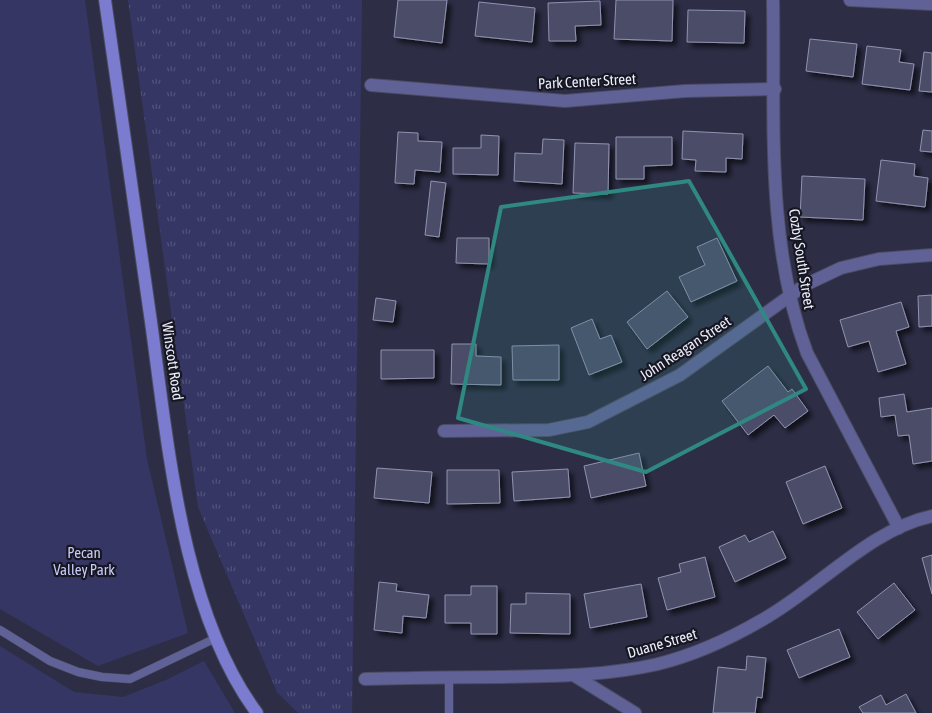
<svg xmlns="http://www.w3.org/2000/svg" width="932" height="713" viewBox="0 0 932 713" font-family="'Asap Condensed',sans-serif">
<defs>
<pattern id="grass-tufts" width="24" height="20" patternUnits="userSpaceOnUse" patternTransform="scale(1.25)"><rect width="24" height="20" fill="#353664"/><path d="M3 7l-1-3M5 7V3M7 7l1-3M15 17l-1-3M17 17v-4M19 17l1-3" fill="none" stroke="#52537b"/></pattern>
<filter id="shadow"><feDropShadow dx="4.5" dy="4.5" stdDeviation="2.5" flood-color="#0009"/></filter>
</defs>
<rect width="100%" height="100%" fill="#2d2e46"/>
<path fill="url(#grass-tufts)" d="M128 0H362L352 713H298L277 692 198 507Z"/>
<g fill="#353664">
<path d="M0 0H85L147 459 188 633 98 666 0 609Z"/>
<path d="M0 646 74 692 123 697 166 680 204 661 235 713H0Z"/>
</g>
<g fill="#4b4d67" stroke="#9092b0" filter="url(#shadow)">
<path d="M398 0H447L442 43 394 37Z"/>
<path d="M616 0H673L672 41 614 39Z"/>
<path d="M600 1 601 25 575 26 576 41H549L548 3Z"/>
<path d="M479 2 535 8 532 42 475 36Z"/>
<path d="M688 10 745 11 744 43 687 42Z"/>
<path d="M810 39 857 44 853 77 806 71Z"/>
<path d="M867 46 901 50 899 62 914 64 910 90 862 84Z"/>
<path d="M924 52 932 53V92L919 91Z"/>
<path d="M923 130 932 131V152L920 151Z"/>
<path d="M683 131 743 134 742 159 726 158V172L695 171 696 160 682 159Z"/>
<path d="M398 132 418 133V141L442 142 440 172 415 170 414 184 395 183Z"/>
<path d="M481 135 499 136 498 175 453 174V148H481Z"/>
<path d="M616 137H672V165L644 166V179H616Z"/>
<path d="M543 139 564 140 562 184 514 181 515 153 542 154Z"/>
<path d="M575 143 609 144 608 194 573 193Z"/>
<path d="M881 160 915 164 914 176 928 178 925 207 876 201Z"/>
<path d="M802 176 865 179 863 220 800 217Z"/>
<path d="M431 181 446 183 439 237 425 235Z"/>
<path d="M457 238H489V264L456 263Z"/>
<path d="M717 238 737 281 691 302 679 277 705 265 697 247Z"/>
<path d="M667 291 688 317 647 349 627 322Z"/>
<path d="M932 295V326L919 327 918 296Z"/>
<path d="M376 298 396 301 393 322 373 320Z"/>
<path d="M901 302 909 327 896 331 906 364 878 372 869 341 848 347 840 320Z"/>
<path d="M592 319 600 339 611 335 622 362 589 375 571 328Z"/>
<path d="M452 344H476V356L501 357V385L451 384Z"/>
<path d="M559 345V380H513L512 346Z"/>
<path d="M381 350H434V378L381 379Z"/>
<path d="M768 366 788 392 792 389 808 411 785 428 774 415 748 435 722 401Z"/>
<path d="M904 394 907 412 932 408V461L913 464 909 435 898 436 895 415 881 417 879 398Z"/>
<path d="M639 453 646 486 591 498 584 466Z"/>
<path d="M825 466 842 508 803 524 786 482Z"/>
<path d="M377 468 432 472 429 503 374 498Z"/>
<path d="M568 469 570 497 514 501 512 472Z"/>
<path d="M447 470H499L500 503 447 504Z"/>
<path d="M773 531 786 558 735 582 719 547 745 535 749 542Z"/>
<path d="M932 555V594L922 558Z"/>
<path d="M705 557 715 597 667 610 658 578 681 572 679 564Z"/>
<path d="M379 582 397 584 396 591 429 595 426 618 403 616 402 633 374 630Z"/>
<path d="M894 583 915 610 878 639 857 612Z"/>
<path d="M641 584 647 617 590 628 584 594Z"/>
<path d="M471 586H497V634H471V623H445V595H471Z"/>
<path d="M526 593 570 594V634L510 633 511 604H526Z"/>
<path d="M839 629 850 657 799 678 787 650Z"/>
<path d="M747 656 766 658 762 698 757 697 755 713H713L718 667 746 670Z"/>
<path d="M906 694 916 713H863L859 707 881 695 886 705Z"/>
</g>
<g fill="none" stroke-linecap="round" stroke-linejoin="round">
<defs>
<g id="lane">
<path d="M0 630 50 661 78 672 102 677 130 679 216 638"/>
<path d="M449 713V678"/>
</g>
<g id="street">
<path d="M773 0C775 118 765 241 807 353L899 528"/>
<path d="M850 0 932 4"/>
<path d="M371 85 565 101 685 91 775 89"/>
<path d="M444 431 549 430 588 422 680 375 805 285 841 268 879 259 932 255"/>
<path d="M575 676 635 713"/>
<path d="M365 679C410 678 455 677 501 677 554 676 606 676 658 664 694 655 731 638 762 620 818 589 870 529 932 516"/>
</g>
<path id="secondary" d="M105 0C120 107 136 215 151 322 168 444 182 613 257 713"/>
</defs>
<use href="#lane" stroke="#4b4c63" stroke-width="9"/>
<use href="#street" stroke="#4b4c63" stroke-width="14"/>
<use href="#secondary" stroke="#4b4c63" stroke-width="14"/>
<use href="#lane" stroke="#606297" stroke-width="8"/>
<use href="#street" stroke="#606297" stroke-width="12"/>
<use href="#secondary" stroke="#7b7cd0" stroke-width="12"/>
</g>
<path fill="#308883" fill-opacity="0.2" stroke="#308883" stroke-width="4" stroke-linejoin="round" d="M689 181 806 389 646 472 458 418 501 207Z"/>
<g text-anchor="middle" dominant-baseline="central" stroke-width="4.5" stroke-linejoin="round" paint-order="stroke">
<g font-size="15" fill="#eaebfb" stroke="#171722">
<text transform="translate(587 81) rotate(-3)">Park Center Street</text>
<text transform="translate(802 259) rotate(81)">Cozby South Street</text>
<text transform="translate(685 348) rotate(-33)">John Reagan Street</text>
<text transform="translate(173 361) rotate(82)">Winscott Road</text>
<text transform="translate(662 643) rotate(-16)">Duane Street</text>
</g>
<g font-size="15" fill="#c8cbf8" stroke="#171722">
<text x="84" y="552">Pecan<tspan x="84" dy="17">Valley Park</tspan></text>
</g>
</g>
</svg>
